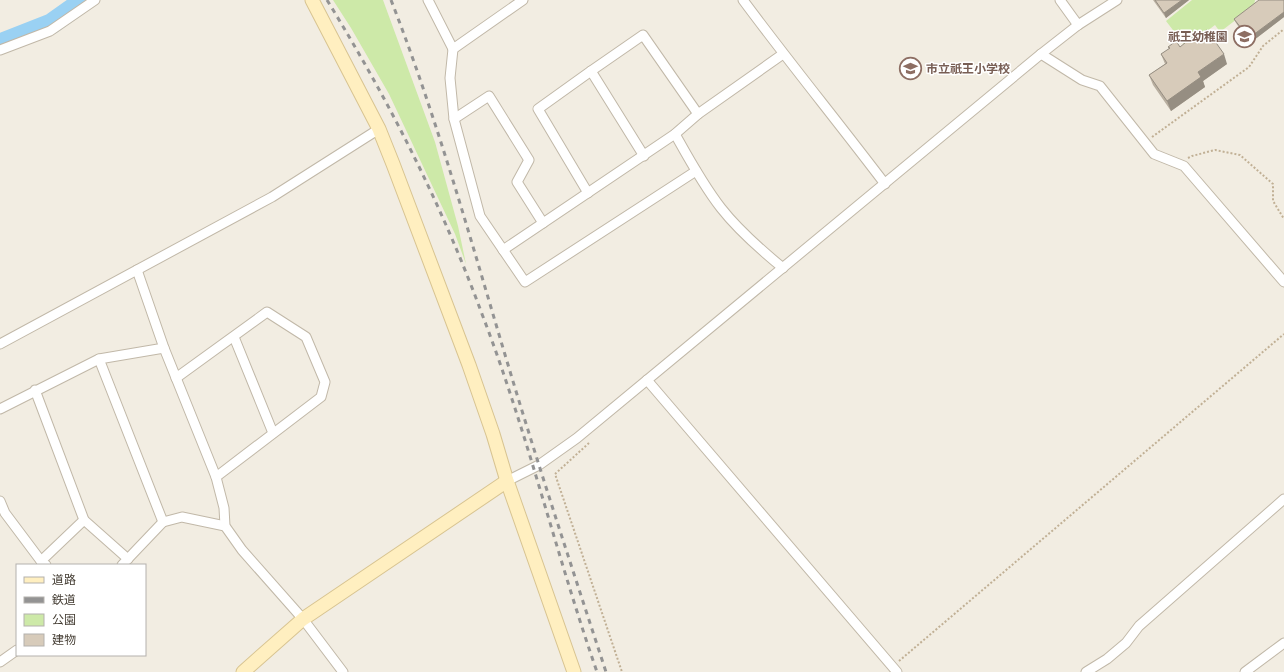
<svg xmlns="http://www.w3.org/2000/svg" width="1284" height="672" viewBox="0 0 1284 672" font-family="'Golos Text','Noto Sans JP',sans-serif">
<rect width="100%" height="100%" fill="#f2ede2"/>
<g fill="#cde9a8">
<path d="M333 0H383L435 142 458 226 466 264 455 234 389 94 351 28Z"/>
<path d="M1192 0H1255L1254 6 1220 32 1215 25 1186 47 1166 21Z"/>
</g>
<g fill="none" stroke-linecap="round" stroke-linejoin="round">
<path stroke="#9ad1f3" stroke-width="21" d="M0 44 51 24 85 0"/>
<defs>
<g id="street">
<path d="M428 0 453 49 523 0"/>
<path d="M743 0C789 62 838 122 885 184"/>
<path d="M1060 0 1078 25"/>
<path d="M453 49 450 78 454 119 480 216 525 282 696 171"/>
<path d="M0 50 50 31 95 0"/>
<path d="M1041 54 1082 80 1100 86 1154 154 1184 166 1284 282"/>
<path d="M454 119 489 96 529 160 517 182 543 223"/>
<path d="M675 134C689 159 703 185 721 208 739 231 761 250 783 268"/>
<path d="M644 156 591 71 643 35 698 114"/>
<path d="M588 193 538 109 591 71"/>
<path d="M503 250 675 134 698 114 783 54"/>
<path d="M137 270 164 348 216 477 224 508 225 526 242 550 303 619 343 672"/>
<path d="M234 337 273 433"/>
<path d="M0 344 272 197 379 129"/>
<path d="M99 359 163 522"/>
<path d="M176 378 267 312 306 337 325 382 321 397 216 477"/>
<path d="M647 380 897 672"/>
<path d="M35 390 84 520 128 559"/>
<path d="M0 409 99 359 164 348"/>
<path d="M507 481 539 465 577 438 1041 54 1078 25 1117 0"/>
<path d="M0 501 5 513 41 561 46 565"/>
<path d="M41 561 84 520"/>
<path d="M122 565 163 522 182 517 225 526"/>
<path d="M0 662 17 650"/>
<path d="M1086 672 1107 659 1126 643 1139 626 1284 499"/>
<path d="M1245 672 1284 643"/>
</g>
<g id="secondary">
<path d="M312 0 379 129 393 164 469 365 493 434 507 481 574 672"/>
<path d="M243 672 303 619 507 481"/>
</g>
</defs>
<use href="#street" stroke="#c1b8a8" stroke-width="11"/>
<use href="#secondary" stroke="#d8c491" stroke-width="15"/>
<g stroke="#c1b095" stroke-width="2" stroke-dasharray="2 2" stroke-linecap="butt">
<path d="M1152 137 1249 67 1263 46 1284 29"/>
<path d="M1188 158 1192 156 1215 150 1240 155 1273 184V201L1284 219"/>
<path d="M589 443 555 474 622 672"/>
<path d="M899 661 1284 334"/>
</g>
<use href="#street" stroke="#fff" stroke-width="9"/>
<use href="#secondary" stroke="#ffefc0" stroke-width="13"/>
<g stroke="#939393" stroke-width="3" stroke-dasharray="5 5" stroke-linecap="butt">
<path d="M327 0C389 101 441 203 482 314 527 431 556 554 597 672"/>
<path d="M391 0C439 123 474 252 512 378 542 477 574 574 606 672"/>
</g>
</g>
<g fill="#b9afa0">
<path d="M1153 0H1189L1166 18Z"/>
<path d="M1284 0V17L1250 43 1236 23 1234 19Z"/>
<path d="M1168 47H1180L1227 64 1203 81 1205 87 1171 111 1153 85 1149 75 1165 64 1161 54 1169 49Z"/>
</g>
<g fill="#968e82">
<path d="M1182 0H1189L1166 18 1164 13Z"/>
<path d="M1284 12V17L1250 43 1249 38Z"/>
<path d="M1224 54 1227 64 1203 81 1205 87 1171 111 1167 101 1198 72Z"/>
</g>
<g fill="#d7cbba" stroke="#968e82">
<path d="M1155 0H1182L1164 13Z"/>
<path d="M1259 0H1284V12L1249 38 1234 19Z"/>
<path d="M1207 30 1224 54 1198 72 1201 77 1167 101 1149 75 1167 63 1161 54 1170 48 1168 47 1176 41 1180 47 1191 38Z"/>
</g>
<defs>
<symbol id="school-ring" viewBox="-11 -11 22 22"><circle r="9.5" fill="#fff" stroke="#8d6e63" stroke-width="1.5"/><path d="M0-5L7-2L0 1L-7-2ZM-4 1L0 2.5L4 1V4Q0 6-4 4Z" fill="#8d6e63"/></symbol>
</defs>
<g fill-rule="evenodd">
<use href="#school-ring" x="1232" y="24" width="25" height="25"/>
<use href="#school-ring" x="898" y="56" width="25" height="25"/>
</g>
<g text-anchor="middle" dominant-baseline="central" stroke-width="3" stroke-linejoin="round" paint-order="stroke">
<g font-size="12" font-weight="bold" fill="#785e54" stroke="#fff" text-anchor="end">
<text x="1228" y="36">祇王幼稚園</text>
<text x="926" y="68" text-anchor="start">市立祇王小学校</text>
</g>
</g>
<rect x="16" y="564" width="130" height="92" fill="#ffffff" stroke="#b4b1ad"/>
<rect x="24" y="577" width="20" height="6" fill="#ffefc0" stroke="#b4b1ad"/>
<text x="52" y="584" font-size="12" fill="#443d33">道路</text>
<rect x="24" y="597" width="20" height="6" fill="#939393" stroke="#b4b1ad"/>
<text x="52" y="604" font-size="12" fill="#443d33">鉄道</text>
<rect x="24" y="614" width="20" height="12" fill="#cde9a8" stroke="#b4b1ad"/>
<text x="52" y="624" font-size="12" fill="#443d33">公園</text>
<rect x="24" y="634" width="20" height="12" fill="#d7cbba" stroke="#b4b1ad"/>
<text x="52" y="644" font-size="12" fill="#443d33">建物</text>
</svg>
